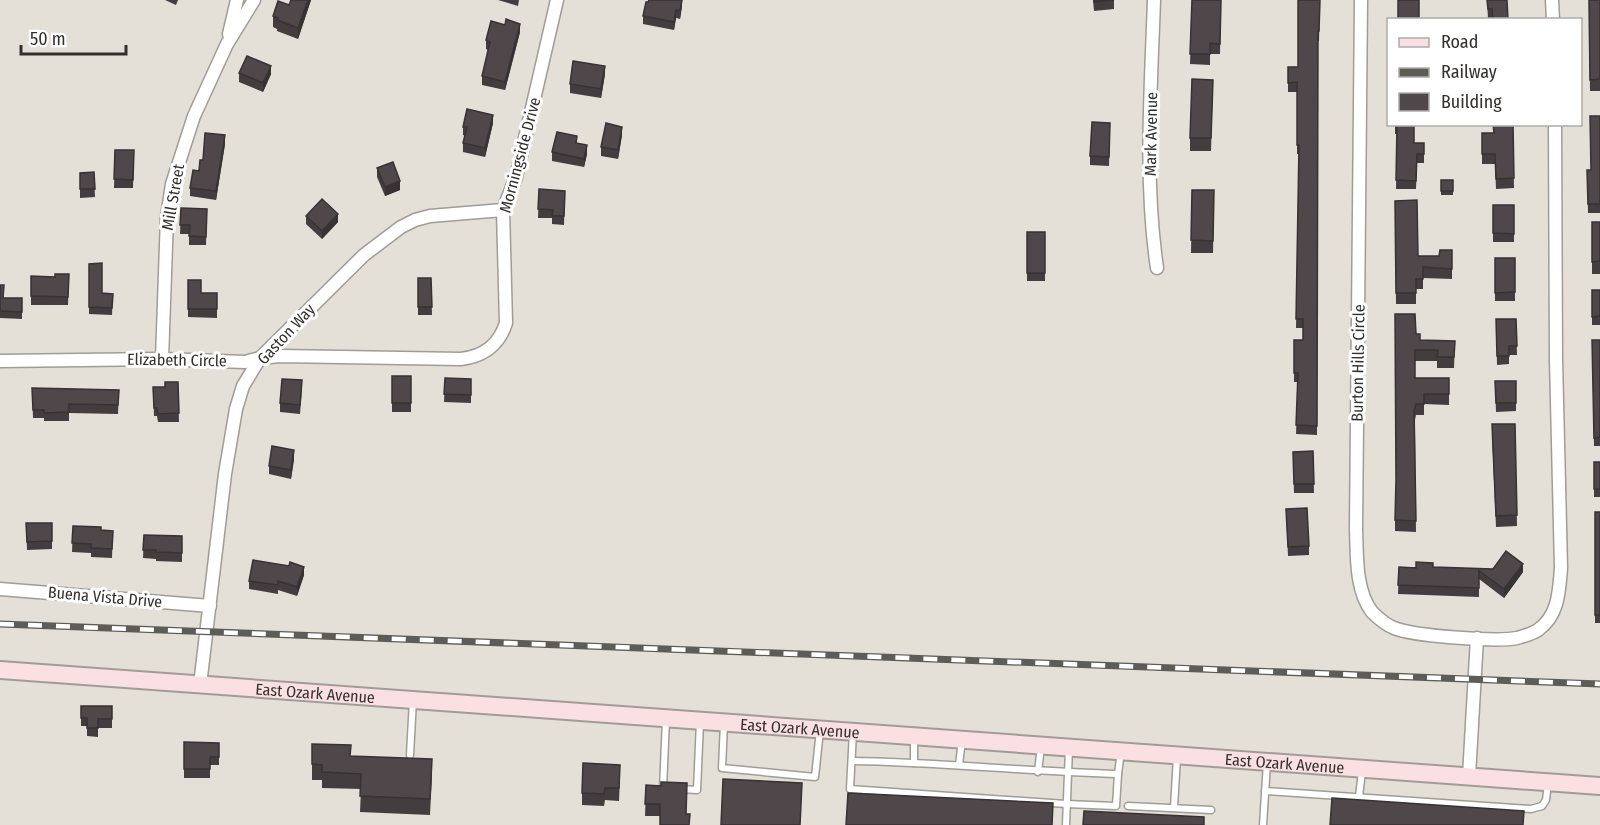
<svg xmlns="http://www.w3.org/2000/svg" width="1600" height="825" viewBox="0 0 1600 825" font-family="'Fira Sans Condensed',sans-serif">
<rect width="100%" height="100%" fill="#e4dfd7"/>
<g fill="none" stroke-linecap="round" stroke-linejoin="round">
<defs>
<g id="lane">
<path d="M724 723 722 768 815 777 820 730"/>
<path d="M853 732 850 789 1066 804 1116 806 1118 774"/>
<path d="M914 736V763"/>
<path d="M410 755 413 700"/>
<path d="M852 761C941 762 1029 772 1118 774L1121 751"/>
<path d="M959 765 962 740"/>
<path d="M1038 772 1041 746"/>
<path d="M663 789 666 719"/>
<path d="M680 789 697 790 700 722"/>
<path d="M1265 791 1531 809 1542 806 1546 800 1548 783"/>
<path d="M1359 797 1362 771"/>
<path d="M1128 806 1211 810"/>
<path d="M1174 807 1177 757"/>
<path d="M1066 825 1069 748"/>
<path d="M1263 825 1267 763"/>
</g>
<g id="street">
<path d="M1154 0C1151 89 1144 180 1157 268"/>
<path d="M1361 0 1356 528C1357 554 1355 590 1372 612 1378 618 1386 625 1394 628 1413 636 1496 642 1517 638 1524 636 1532 634 1538 630 1559 615 1559 591 1561 568L1556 359 1555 124"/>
<path d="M1552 0 1553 20"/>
<path d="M229 34 237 0"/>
<path d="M162 359 167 217 172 184 194 116 227 44 254 0"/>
<path d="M0 361 162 359 245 362 260 358 280 356 461 359C484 356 499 345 506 323L503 210 516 177 557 0"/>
<path d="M0 589 210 606"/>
<path d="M200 685 225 474 236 409 243 386 260 358 364 255 401 227 415 220 430 216 503 210"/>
<path d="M1469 776 1477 638"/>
</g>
<g id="secondary">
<path id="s1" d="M0 670 1600 786"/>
</g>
</defs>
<use href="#lane" stroke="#a19c95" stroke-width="9"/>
<use href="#street" stroke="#a19c95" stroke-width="15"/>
<use href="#secondary" stroke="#a19c95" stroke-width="20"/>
<use href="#lane" stroke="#fff" stroke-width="6"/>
<use href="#street" stroke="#fff" stroke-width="12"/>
<use href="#secondary" stroke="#fae0e3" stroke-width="16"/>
<defs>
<path id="rail" d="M0 624 1600 684"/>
</defs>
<use href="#rail" stroke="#5e5c57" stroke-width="7"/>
<use href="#rail" stroke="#fff" stroke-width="4.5" stroke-dasharray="14" stroke-linecap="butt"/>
</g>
<g fill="#443d40">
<path d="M165 0H178L176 5Z"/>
<path d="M311 0 298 39 277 31V29L273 27V16L289 5Z"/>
<path d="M498 0H519L518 6Z"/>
<path d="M1093 0H1114V9L1094 11Z"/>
<path d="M1192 0H1221L1220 54H1210V65L1190 64Z"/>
<path d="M1320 0 1319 41H1318L1317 435 1296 434 1298 382H1294V340H1303V328H1296L1299 154H1297V92H1288V67H1298Z"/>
<path d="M1487 0 1508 20 1488 19Z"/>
<path d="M1589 0H1600V91H1590Z"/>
<path d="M682 6 680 19 676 18 674 30 643 24V16Z"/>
<path d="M505 25 520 32 505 90 482 85V76L488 50 486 49V40Z"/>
<path d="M239 73 271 74 263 92 239 82Z"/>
<path d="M605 74 601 98 570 93V84Z"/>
<path d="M1213 80 1211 151H1190V138Z"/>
<path d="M1600 116V213H1588L1587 170H1591Z"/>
<path d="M493 123 485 157 463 152V143L465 136 463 135V127Z"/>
<path d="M1110 123 1109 166 1090 165V156Z"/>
<path d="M1395 124H1414V143H1424V163H1417L1416 189H1396L1397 134H1395Z"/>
<path d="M1513 124 1514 188 1496 189 1495 164H1482V133H1493Z"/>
<path d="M622 135 618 159 601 156V147Z"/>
<path d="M225 144 216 200 190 196V188L203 160Z"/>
<path d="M115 150H134L133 188H114Z"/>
<path d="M552 152 587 154 584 167 552 161Z"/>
<path d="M377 168 400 190 385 196 377 177Z"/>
<path d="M94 172 95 197 80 198V173Z"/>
<rect x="1441" y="180" width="12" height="15"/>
<path d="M539 189 565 191 564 225 552 224V218H538Z"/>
<path d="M1192 190H1214L1213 253H1191Z"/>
<path d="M1395 201 1418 256H1439L1452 250V279L1423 278V289H1416V304H1396Z"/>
<rect x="1493" y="205" width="21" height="37"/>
<path d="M181 208 207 209 206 245H189V234H180Z"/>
<path d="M306 216 338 222 322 239 306 224Z"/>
<rect x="1592" y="222" width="8" height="52"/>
<rect x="1027" y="232" width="18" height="49"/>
<rect x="1495" y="258" width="20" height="43"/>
<path d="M89 264 102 293 113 294 112 315 89 314Z"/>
<path d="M69 274 68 305H31V276L55 277Z"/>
<path d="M418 278H431L432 315H418Z"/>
<path d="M188 280 201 293H217V318L188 317Z"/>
<path d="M0 285 4 298H22V319L0 318Z"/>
<rect x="1592" y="290" width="8" height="35"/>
<path d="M1496 319H1516L1517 355H1509V364L1497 365Z"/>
<path d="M1416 334 1420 340 1455 341 1454 368H1437V361H1415V378H1449V405L1424 404V415H1416L1415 420 1416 532 1395 531V520Z"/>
<path d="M1592 340H1600V446H1594Z"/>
<rect x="392" y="376" width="19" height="36"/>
<path d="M445 378 471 379V403L444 402Z"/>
<path d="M1495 381H1516V411L1496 412Z"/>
<path d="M178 382 179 422H158L157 416H154L153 387H165Z"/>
<path d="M32 388 119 390 118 414 69 413V421H44V418H33Z"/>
<path d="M302 389 300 414 280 412V403Z"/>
<path d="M1515 424 1517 526 1496 527 1492 435Z"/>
<path d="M1313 451 1314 493H1294L1293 452Z"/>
<path d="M294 459 291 479 269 474V466Z"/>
<rect x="1594" y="462" width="6" height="35"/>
<path d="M1286 509 1309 546V555L1288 556Z"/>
<rect x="1595" y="512" width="5" height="111"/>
<path d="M26 523H52V549L27 550Z"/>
<path d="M73 526 101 530 113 531 112 558 91 557V553L72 552Z"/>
<path d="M144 535 182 536V562L156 561V559L143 558Z"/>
<path d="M1399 567H1433L1523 572 1504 598 1479 579V597L1398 594Z"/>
<path d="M304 575 297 596 278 590V594L249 589V581Z"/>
<path d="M81 706H112V728H98V737L87 736V726H81Z"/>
<path d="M184 742 219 743V765H210V778H184Z"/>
<path d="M351 756 432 775 430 815 360 812 361 789 322 788V780H312V764Z"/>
<path d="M620 777 619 801 605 800 604 806 582 805V793Z"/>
<path d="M646 785 686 814 660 816H645Z"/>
</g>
<g fill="#373234">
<path d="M308 0H311L298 39V28Z"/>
<path d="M682 0V6L680 19V11Z"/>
<path d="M676 10V18L674 30V22Z"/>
<path d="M520 24V32L505 90V82Z"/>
<path d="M271 66V74L263 92V83Z"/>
<path d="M605 66V74L601 98V89Z"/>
<path d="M493 115V123L485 157V148Z"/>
<path d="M622 127V135L618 159V150Z"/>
<path d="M225 135V144L216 200V191Z"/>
<path d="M587 145V154L584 167V159Z"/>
<path d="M400 181V190L385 196V187Z"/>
<path d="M338 214V222L322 239V231Z"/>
<path d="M294 450V459L291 479V470Z"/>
<path d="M1523 564V572L1504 598V589Z"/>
<path d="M304 567V575L297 596V587Z"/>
</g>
<g fill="#4f474a" stroke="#373234" stroke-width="1.5">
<path d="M291 0H308L298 28 277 20 278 18 273 16 278 1 289 5Z"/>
<path d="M649 0H682L680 11 676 10 674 22 643 16 646 2H648Z"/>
<path d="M1094 0H1114L1094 2Z"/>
<path d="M1192 0H1221L1220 44 1210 43V54H1190Z"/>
<path d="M1298 0H1320L1319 31H1318L1317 426 1296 425 1298 373H1294V340H1303V319H1296L1299 145H1297V82L1288 83V67H1298Z"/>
<rect x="1398" y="0" width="21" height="20"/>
<path d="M1487 0H1507L1508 20H1493L1492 9H1488Z"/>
<path d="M1589 0H1600V79L1590 80Z"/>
<path d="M506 19 520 24 505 82 482 76 490 42 486 40 491 21 505 25Z"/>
<path d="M247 56 271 66 263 83 239 73Z"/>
<path d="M573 61 605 66 601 89 570 84Z"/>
<path d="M1192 79 1213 80 1211 138H1190Z"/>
<path d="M467 109 493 115 485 148 463 143 467 127H463Z"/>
<path d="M1590 116H1600V204H1588L1587 170H1591Z"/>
<path d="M1092 122 1110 123 1109 157 1090 156Z"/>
<path d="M606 123 622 127 618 150 601 147Z"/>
<path d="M1395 124H1414V143H1424V154H1417L1416 181 1396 180 1397 125Z"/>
<path d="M1493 124H1513L1514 178 1496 179 1495 154H1482V133H1494Z"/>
<path d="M557 132 577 136 576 143 587 145 584 159 552 152Z"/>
<path d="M205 133 225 135 216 191 190 188 193 170 199 171 200 160H203Z"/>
<path d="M115 150H134L133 180 114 179Z"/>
<path d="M393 162 400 181 385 187 377 168Z"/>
<path d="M94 172 95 189H80V173Z"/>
<rect x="1441" y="180" width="12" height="11"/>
<path d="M539 189 565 191 564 216H552L553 210 538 209Z"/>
<path d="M1192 190H1214L1213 241 1191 240Z"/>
<path d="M322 199 338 214 322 231 306 216Z"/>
<path d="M1417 200 1418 256H1439L1440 250H1452V269L1423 267V279H1416V293H1396L1395 201Z"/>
<path d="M1493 205H1514V234L1493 233Z"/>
<path d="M181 208 207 209 206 237 189 236 190 225H180Z"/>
<path d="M1592 222H1600V261L1592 262Z"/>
<rect x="1027" y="232" width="18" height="41"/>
<path d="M1495 258H1515V292L1495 293Z"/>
<path d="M102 263V293L113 294 112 308 89 307V264Z"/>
<path d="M55 274H69L68 297 31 296V276L55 277Z"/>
<path d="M418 278H431L432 307H418Z"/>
<path d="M188 280H201V293H217V309H188Z"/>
<path d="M0 285H4L3 298H22V312L0 311Z"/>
<path d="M1592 290H1600V316L1592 317Z"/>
<path d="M1395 314H1415L1416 334H1420V340L1455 341 1454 357H1437L1438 350H1415V378H1449V394H1424V404H1416L1414 411 1416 521 1395 520 1396 480Z"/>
<path d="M1496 319H1516L1517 346H1509V356H1497Z"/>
<path d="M1592 340H1600V437L1594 438Z"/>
<rect x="392" y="376" width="19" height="27"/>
<path d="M445 378 471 379V395L444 394Z"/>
<path d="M282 379 302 380 300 405 280 403Z"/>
<path d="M1495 381H1516V403H1496Z"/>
<path d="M165 382H178L179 413 158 414 157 408H154L153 387H165Z"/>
<path d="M32 388 119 390 118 405 69 404V412L44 413V410H33Z"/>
<path d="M1492 424H1515L1517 515 1496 516Z"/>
<path d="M272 446 294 450 291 470 269 466Z"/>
<path d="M1313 451 1314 484H1294L1293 452Z"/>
<rect x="1594" y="462" width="6" height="27"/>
<path d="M1307 508 1309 546 1288 547 1286 509Z"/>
<rect x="1595" y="512" width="5" height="103"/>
<path d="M26 523H52V541L27 542Z"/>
<path d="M73 526 101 527V530L113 531 112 549 91 548V544L72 543Z"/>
<path d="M144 535 182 536V553L156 552V550H143Z"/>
<path d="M1506 551 1523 564 1504 589 1479 571V588L1398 585 1399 567 1416 568V562L1433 563V567L1493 569Z"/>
<path d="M253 560 289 566 290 562 304 567 297 587 278 581V585L249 581Z"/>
<path d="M81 706H112V719H98V728H87V718H81Z"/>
<path d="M184 742 219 743V757H210V769H184Z"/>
<path d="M312 744 351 745 350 756 432 759 430 799 360 796 361 774 322 772V765L312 764Z"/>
<path d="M583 763 620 765 619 788H605L604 794 582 793Z"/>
<path d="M723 779 802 783 800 825H721Z"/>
<path d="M661 782 687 783 686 814H690L689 825H660V804H645L646 785 661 786Z"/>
<path d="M848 793 1053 803 1052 825H846Z"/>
<path d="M1332 798 1524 811 1523 825H1330Z"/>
<path d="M1084 811 1204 817V825H1083Z"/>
</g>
<g text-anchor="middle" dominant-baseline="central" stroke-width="6" stroke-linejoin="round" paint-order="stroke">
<g font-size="16" fill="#32302d" stroke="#fff">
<text transform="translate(1151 134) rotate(-89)">Mark Avenue</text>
<text transform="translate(520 155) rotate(-75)">Morningside Drive</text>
<text transform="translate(173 197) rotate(-80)">Mill Street</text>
<text transform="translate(286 334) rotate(-47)">Gaston Way</text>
<text transform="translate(177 360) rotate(1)">Elizabeth Circle</text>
<text transform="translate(1358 363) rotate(-89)">Burton Hills Circle</text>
<text transform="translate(105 597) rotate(5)">Buena Vista Drive</text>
<text stroke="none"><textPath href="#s1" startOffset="316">East Ozark Avenue</textPath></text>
<text stroke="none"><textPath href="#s1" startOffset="802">East Ozark Avenue</textPath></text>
<text stroke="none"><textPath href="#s1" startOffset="1288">East Ozark Avenue</textPath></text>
</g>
</g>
<rect x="1387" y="18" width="195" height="108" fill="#ffffff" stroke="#adacab" stroke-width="1.5"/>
<rect x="1399" y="38" width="30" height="9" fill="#fae0e3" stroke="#adacab" stroke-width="1.5"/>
<text x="1441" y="48" font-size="18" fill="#32302d">Road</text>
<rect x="1399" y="68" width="30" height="9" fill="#5e5c57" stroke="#adacab" stroke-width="1.5"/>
<text x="1441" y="78" font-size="18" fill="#32302d">Railway</text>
<rect x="1399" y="93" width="30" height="18" fill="#4f474a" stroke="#adacab" stroke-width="1.5"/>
<text x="1441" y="108" font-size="18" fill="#32302d">Building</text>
<path d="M21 45v9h105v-9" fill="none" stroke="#32302d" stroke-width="3"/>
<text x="30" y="45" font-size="18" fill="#32302d" stroke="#ffffff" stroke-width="4.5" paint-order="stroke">50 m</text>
</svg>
